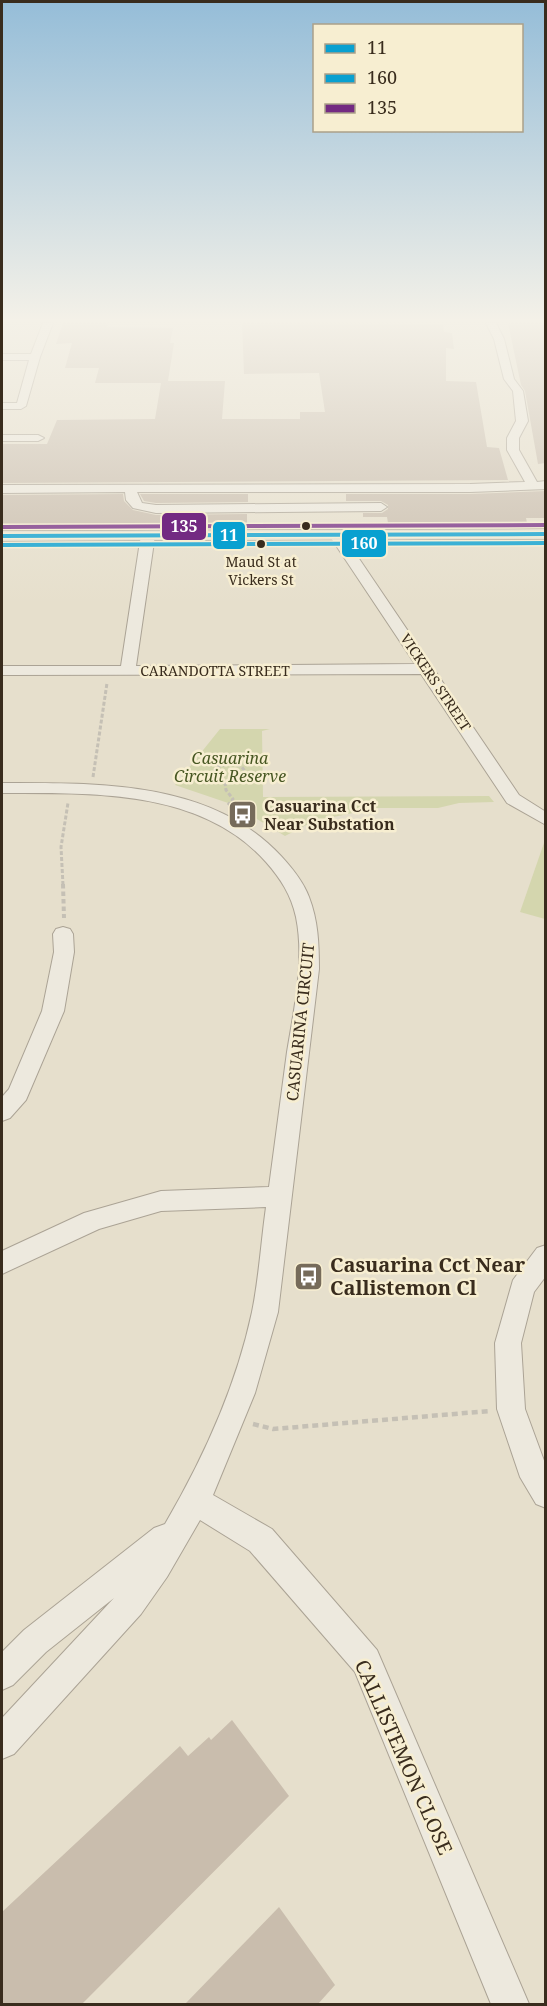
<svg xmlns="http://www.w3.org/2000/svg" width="547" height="2006" viewBox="0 0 547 2006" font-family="'Noto Serif',serif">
<rect width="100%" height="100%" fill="#e6dfcc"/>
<g fill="#d4d6ae">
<path d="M220 729H270L262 731 263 797 489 796 494 802 459 803 438 808H377L314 821 285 836 234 805 175 785Z"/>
<path d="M545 840V919L520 912Z"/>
</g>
<g fill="#c9bdad">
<path d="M63 323H108L107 327 173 328 170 343H174L168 381H225L222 419H300V412H325L319 373 244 374 242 323 443 324 444 332 452 333 454 349 446 348V381L476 382 487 447 499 448 508 480 2 483V444H47L57 420 155 419 161 383H95L99 368H65L72 343 56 344Z"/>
<path d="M508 323H546V463L538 464 525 391 521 385Z"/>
<path d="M546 491V518H526L527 523H388L387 517H363V513H382L388 509V505L381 501H346V494H470Z"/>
<path d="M123 494 124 501 133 510 156 515 247 514V526H2V495Z"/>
<path d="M140 494H248V502L156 503 144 501Z"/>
<path d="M232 1720 289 1796 82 2004H2V1912L180 1746 188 1756 209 1737 211 1740Z"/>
<path d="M279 1907 335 1985 318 2004H185Z"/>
</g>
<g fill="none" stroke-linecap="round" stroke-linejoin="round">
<defs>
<g id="minor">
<path d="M43 323H53L40 357 26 406 21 409H2V403H17L29 360H2V354H31Z"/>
<path d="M486 323H496L504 339 514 379 523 391 528 421 519 438V450L537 482 546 481V489L470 492H137L142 503 156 505 381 503 387 507 381 511 156 513 133 508 126 500 125 492 2 493V485L470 484 525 482 507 450V438L516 421 513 391 504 379 494 339Z"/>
<path d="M2 435H38L44 438 38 441H2Z"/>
<path d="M148 531 155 535 136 666 415 664 329 535 331 532H341L519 795 546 812V825L507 803 421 674 2 675V666H121L141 535Z"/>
<path d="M2 783C96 783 211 780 281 856 292 868 303 881 309 897 318 920 319 944 319 969L278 1312 255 1393 213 1495 272 1529 377 1650 529 2004H491L355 1672 250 1551 200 1520 167 1577 141 1614 14 1754 2 1759V1718L114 1598 46 1652 13 1685 2 1690V1652L24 1630 154 1528 165 1524C203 1459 236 1387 252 1312 259 1278 261 1242 266 1207L161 1211 99 1229 2 1274V1251L84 1213 161 1191 269 1187C275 1142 281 1097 287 1052 294 1009 305 961 296 917 291 895 281 879 266 862 201 789 92 793 2 793Z"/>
<path d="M63 927 70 929 73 934 74 952 64 1011 26 1100 10 1118 2 1121V1097L9 1089 42 1011 54 952 53 934 56 929Z"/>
<path d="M546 1245V1276L534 1292 521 1343 525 1409 546 1466V1508L536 1504 520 1477 497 1409 495 1343 513 1280 537 1248Z"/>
</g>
<path id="major" d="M546 529V539L2 541V531Z"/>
</defs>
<use href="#minor" stroke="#aba395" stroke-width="2"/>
<use href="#major" stroke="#90897c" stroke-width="2"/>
<g stroke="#c5c0b5" stroke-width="3" stroke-dasharray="4 2" stroke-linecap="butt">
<path d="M231 763 241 766 245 771 240 780 225 782 213 776 216 767Z"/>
<path d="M93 777 107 683"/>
<path d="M225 782 226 790 233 799 228 805"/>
<path d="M63 885 61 847 68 803"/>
</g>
<path stroke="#c5c0b5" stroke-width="4" stroke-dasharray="4.5 3" stroke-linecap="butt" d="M63 884 64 918"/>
<path stroke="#c5c0b5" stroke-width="4.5" stroke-dasharray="6 4" stroke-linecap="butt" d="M253 1424 273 1429 490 1411"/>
<use href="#minor" fill="#ede9de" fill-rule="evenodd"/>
<use href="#major" fill="#e4dfcf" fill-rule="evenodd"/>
<defs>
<path id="bus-1" d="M2 536 546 534"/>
<path id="bus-2" d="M2 545 546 543"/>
<path id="bus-3" d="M2 527 546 525"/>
</defs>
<use href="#bus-1" stroke="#f7eed1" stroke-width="7"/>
<use href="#bus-2" stroke="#f7eed1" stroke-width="7"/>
<use href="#bus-3" stroke="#f7eed1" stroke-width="7"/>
<use href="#bus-1" stroke="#09a0d0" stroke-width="4"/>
<use href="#bus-2" stroke="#09a0d0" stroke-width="4"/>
<use href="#bus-3" stroke="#732a82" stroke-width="4"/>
</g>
<linearGradient id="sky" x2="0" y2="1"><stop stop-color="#95bdd8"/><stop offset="0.53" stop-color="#f4f1e8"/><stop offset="1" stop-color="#f4f1e8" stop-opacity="0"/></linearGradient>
<rect width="547" height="604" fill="url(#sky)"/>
<defs>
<symbol id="bus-square" viewBox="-11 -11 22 22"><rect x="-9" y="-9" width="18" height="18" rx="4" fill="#766b5a" stroke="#f7eed1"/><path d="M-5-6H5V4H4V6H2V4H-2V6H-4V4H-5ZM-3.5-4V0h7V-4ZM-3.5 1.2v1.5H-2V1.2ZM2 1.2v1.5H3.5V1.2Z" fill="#fff"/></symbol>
</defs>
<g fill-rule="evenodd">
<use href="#bus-square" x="226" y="798" width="33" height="33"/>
<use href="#bus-square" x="292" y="1260" width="33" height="33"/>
</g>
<g fill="#392c1d" stroke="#f7eed1" stroke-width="2">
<circle cx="306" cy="526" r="5"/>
<circle cx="261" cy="544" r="5"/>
</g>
<g text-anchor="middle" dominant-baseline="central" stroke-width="5" stroke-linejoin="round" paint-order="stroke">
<g font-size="14" fill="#392c1d" stroke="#f7eed1">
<text x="261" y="561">Maud St at<tspan x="261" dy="18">Vickers St</tspan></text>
</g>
<g font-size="14" fill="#392c1d" stroke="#f7eed1">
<text x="215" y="670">CARANDOTTA STREET</text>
<text transform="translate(436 682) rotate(56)">VICKERS STREET</text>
</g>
<g font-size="16" font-style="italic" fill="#475722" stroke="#f7eed1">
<text x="230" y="758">Casuarina<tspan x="230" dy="18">Circuit Reserve</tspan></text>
</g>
<g font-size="16" font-weight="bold" fill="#392c1d" stroke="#f7eed1" text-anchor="start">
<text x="264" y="806">Casuarina Cct<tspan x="264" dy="18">Near Substation</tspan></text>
</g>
<g font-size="16" fill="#392c1d" stroke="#f7eed1">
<text transform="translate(300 1022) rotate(-84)">CASUARINA CIRCUIT</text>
</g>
<g font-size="20" font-weight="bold" fill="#392c1d" stroke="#f7eed1" text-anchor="start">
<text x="330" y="1264">Casuarina Cct Near<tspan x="330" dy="23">Callistemon Cl</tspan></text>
</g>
<g font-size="20" fill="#392c1d" stroke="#f7eed1">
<text transform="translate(404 1757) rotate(66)">CALLISTEMON CLOSE</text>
</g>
</g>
<g stroke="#f7eed1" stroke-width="2">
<rect x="161" y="512" width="46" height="29" rx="6" fill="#732a82"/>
<rect x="212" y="521" width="34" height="29" rx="6" fill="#09a0d0"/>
<rect x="341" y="529" width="46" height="29" rx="6" fill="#09a0d0"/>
</g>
<g font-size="16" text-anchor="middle" font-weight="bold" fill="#fff">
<text x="184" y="532">135</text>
<text x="229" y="541">11</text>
<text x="364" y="549">160</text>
</g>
<rect width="547" height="2006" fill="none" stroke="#392c1d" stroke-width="6"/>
<rect x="313" y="24" width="210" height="108" fill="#f7eed1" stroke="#aba089" stroke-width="1.5"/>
<rect x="325" y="44" width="30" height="9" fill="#09a0d0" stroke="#aba089" stroke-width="1.5"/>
<text x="367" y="54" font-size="18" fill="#392c1d">11</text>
<rect x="325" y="74" width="30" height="9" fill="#09a0d0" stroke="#aba089" stroke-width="1.5"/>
<text x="367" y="84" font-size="18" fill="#392c1d">160</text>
<rect x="325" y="104" width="30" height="9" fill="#732a82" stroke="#aba089" stroke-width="1.5"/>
<text x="367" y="114" font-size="18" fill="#392c1d">135</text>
</svg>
